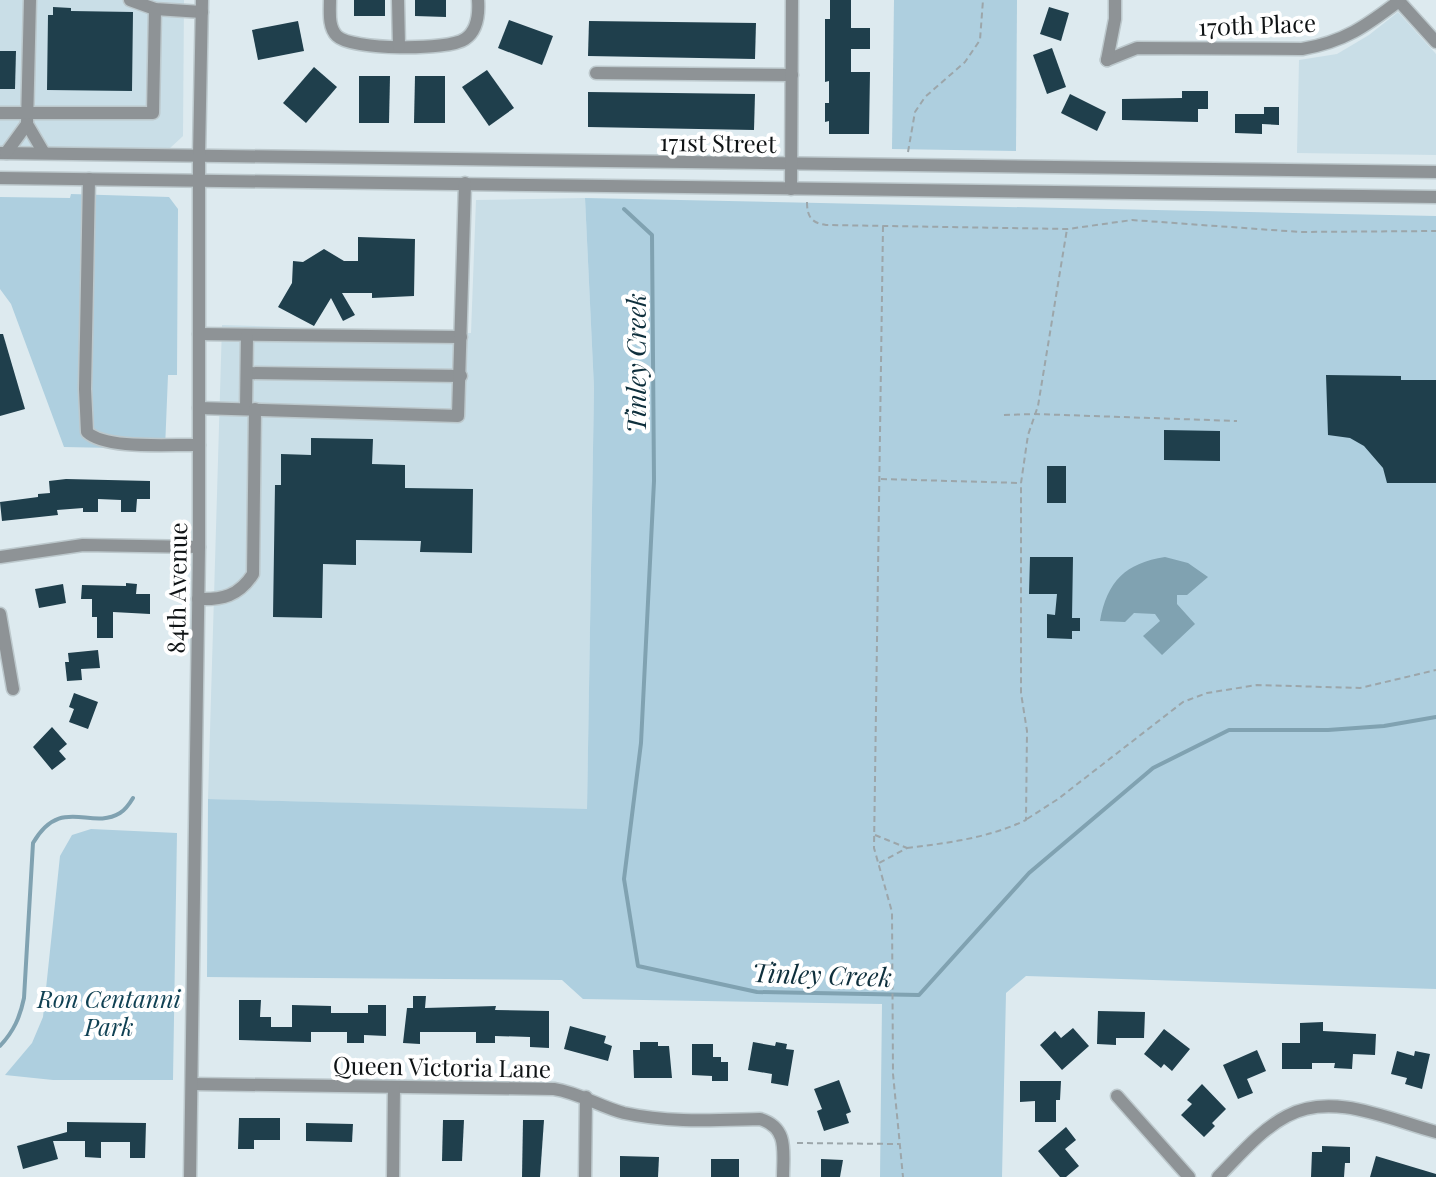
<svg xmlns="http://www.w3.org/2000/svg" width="1436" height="1177" viewBox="0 0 1436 1177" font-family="'Playfair Display',serif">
<rect width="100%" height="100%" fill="#ddeaef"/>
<g fill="#c9dee7">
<path d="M0 0H184L183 136 169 149 0 148Z"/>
<path d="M1398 12 1436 54V155L1297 153 1299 60 1337 54 1369 35Z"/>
<path d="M585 198 594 388 587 810 208 799 222 325 471 333 476 200Z"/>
</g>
<g fill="#aecfdf">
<path d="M894 0H1017L1016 151 892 149Z"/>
<path d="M71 194 169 197 178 209 177 375H168L165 449 64 447 11 304 0 289V197L70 198Z"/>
<path d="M585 198 1436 216V989L1026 976 1006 993 1002 1177H880L882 1004 583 999 562 980 207 977 208 799 587 809 594 388Z"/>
<path d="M91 829 177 833 173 1080H53L5 1075 32 1043 43 1017 60 856 72 835Z"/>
</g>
<path fill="#80a2b1" d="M1165 557 1188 563 1208 577 1187 595H1177V604L1195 624 1162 655 1143 636 1160 621 1155 614 1134 613 1125 622 1100 621C1107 581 1126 563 1165 557Z"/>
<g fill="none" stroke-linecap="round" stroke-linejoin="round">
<g stroke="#80a2b1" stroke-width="4">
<path d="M624 209 652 235 654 481 641 743 624 879 638 966 757 992 919 995 1029 873 1153 768 1229 730H1328L1384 726 1436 717"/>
<path d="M0 1046C14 1031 20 1017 24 998L33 843C61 795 90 831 120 813 125 810 130 803 133 798"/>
</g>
</g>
<g fill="#1f3f4c">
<rect x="354" y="0" width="31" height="16"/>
<path d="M415 0H446V17L415 16Z"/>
<path d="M830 0H851V28H870V49H851V72H870L869 134H829V121L825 122V103H829V81L825 82V19H830Z"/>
<path d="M53 7 71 8V11L133 12 132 91 47 90 48 15H53Z"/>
<path d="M1049 7 1069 13 1061 41 1040 34Z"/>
<path d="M509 20 553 36 542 65 498 48Z"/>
<path d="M298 21 304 51 258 60 252 30Z"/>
<path d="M589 21 756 23 755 59 588 56Z"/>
<path d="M1052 48 1066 87 1047 94 1033 55Z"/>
<path d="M0 51H16L15 89H0Z"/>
<path d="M314 67 337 87 306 123 283 103Z"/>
<path d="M487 70 514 108 489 126 462 87Z"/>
<path d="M359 76H390L389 123H359Z"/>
<path d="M415 76H445V123H414Z"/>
<path d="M1182 91H1208V109H1198V122L1122 120V99L1182 98Z"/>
<path d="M588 92 755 94 754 130 588 127Z"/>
<path d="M1070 94 1106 112 1097 131 1061 113Z"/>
<path d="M1264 107H1279V125L1262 124V134L1235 133V114H1264Z"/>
<path d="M358 237 415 239 414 296 372 298V293H342L355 315 343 321 331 298 314 326 278 307 292 283 293 261 303 262 324 249 344 261H358Z"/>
<path d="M0 334H3L25 409 0 416Z"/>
<path d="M1326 375 1401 376V380H1436V483H1387L1383 468 1364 446 1350 438 1328 435Z"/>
<path d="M1164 430 1220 431V461L1164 460Z"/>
<path d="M311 438 373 439 372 464 405 465V488L473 489 472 553 420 552 421 541 356 540V565L323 564 322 618 273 617 275 485H281V454L311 455Z"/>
<rect x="1047" y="466" width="19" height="37"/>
<path d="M66 479 150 481V499H137L136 512H121V500L98 499V512H83V508L57 510 58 515 2 521 0 502 38 497V494L50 493 49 481Z"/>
<path d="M1030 557H1073L1072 618H1080V631H1072V639L1047 638V614L1055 615 1057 594H1029Z"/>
<path d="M126 583 137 584 136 594H150V614L113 612V638H97V617H92V599H81L82 585 126 586Z"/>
<path d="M63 584 66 603 39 608 35 589Z"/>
<path d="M98 650 100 668 81 669 82 680 67 681 65 662H69L68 653Z"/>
<path d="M74 693 98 702 88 729 69 722 74 709 69 707Z"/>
<path d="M52 727 67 744 59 751 66 759 52 770 33 747Z"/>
<path d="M413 996H426L425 1008 496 1006 495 1010 549 1011V1048L530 1047V1037L495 1036V1043H476V1032H420V1044L403 1043 407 1008H413Z"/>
<path d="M239 1000H261L260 1017H271V1027H292V1005L331 1006V1013H368V1005H386V1036L364 1035V1043H347V1032H311V1042L239 1040Z"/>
<path d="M1098 1011 1145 1012 1144 1038H1116V1045L1097 1044Z"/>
<path d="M1323 1022V1031L1376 1034 1375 1055 1353 1054 1352 1069 1334 1068 1335 1063H1312V1069H1282V1043H1300V1023Z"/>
<path d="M570 1026 606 1036 604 1043 612 1046 608 1061 564 1049Z"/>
<path d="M1073 1028 1089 1046 1062 1070 1040 1045 1055 1031 1061 1038Z"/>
<path d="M1164 1029 1190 1049 1172 1071 1164 1064 1161 1068 1144 1054Z"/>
<path d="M640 1042H658V1046H669L672 1078H634L633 1050H640Z"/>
<path d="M753 1042 775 1046 776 1042 787 1044 786 1049 794 1050 788 1086 771 1083 772 1074 748 1070Z"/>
<path d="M692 1044H713V1057H721V1062H728V1081H712V1076L692 1075Z"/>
<path d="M1257 1050 1266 1071 1247 1079 1253 1093 1238 1099 1223 1065Z"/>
<path d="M1397 1051 1414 1056 1415 1051 1430 1054 1422 1089 1405 1084 1407 1078 1391 1074Z"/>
<path d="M839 1080 851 1112 846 1114 849 1123 824 1131 817 1111 822 1109 814 1089Z"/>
<path d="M1020 1081H1061L1060 1100H1056V1122H1035V1101L1020 1102Z"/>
<path d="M1202 1084 1226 1109 1212 1123 1215 1126 1204 1137 1181 1115 1192 1104 1187 1100Z"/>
<path d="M239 1118H280V1140H254V1149H238Z"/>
<path d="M443 1120H464L462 1161H442Z"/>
<path d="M523 1120H544L540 1177H522Z"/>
<path d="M67 1122 146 1123 145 1158H130V1142H101V1158L85 1157V1141H53L58 1159 23 1169 17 1146 67 1132Z"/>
<path d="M306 1123 353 1124 352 1142 306 1141Z"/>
<path d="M1066 1127 1076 1140 1065 1149 1079 1166 1066 1177H1060L1038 1151Z"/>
<path d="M1322 1146 1350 1147V1163H1345L1344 1177H1311L1312 1152H1322Z"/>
<path d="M620 1156 659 1157 658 1177H620Z"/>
<path d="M1376 1156 1436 1174V1177H1370Z"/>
<rect x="711" y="1159" width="28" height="18"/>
<path d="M821 1159 843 1160 840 1177H821Z"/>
</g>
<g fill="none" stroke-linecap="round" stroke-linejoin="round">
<defs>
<g id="minor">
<path d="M30 0 27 124 44 153"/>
<path d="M130 0 155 9 202 12"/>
<path d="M330 0C330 12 328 27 337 36 351 50 448 51 465 39 477 31 479 14 478 0"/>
<path d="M398 0 399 46"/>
<path d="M1398 0 1436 42"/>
<path d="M1107 60 1137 48 1302 49C1344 42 1366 26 1399 1"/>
<path d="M1107 60 1115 19V0"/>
<path d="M596 73 792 75"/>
<path d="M0 113H153L155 9"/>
<path d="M0 153 1436 172"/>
<path d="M6 153 27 124"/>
<path d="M0 178 1436 197"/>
<path d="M89 179 85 389 87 432C106 450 172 444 199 445"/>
<path d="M791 189 792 0"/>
<path d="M199 334 461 337"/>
<path d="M247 373 461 376"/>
<path d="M199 408 458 416 465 183"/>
<path d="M246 409 247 335"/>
<path d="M0 557 83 545 199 547"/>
<path d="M198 599C222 600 239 596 253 574L255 409"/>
<path d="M0 614 13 689"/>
<path d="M192 1084 554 1089C580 1093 600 1107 624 1113 669 1123 715 1120 760 1119 789 1128 783 1152 783 1177"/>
<path d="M1117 1096 1189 1177"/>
<path d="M190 1177 199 547V156L202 0"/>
<path d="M393 1177 394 1088"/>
<path d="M585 1177 586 1097"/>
<path d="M1218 1177C1239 1156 1260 1130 1287 1116 1332 1091 1391 1120 1436 1132"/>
</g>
</defs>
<use href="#minor" stroke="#bcc8cc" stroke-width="15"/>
<g stroke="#9ca6aa" stroke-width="2" stroke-dasharray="6 4" stroke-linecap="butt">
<path d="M908 152 915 112 925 97 965 62 980 40 983 0"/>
<path d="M807 202C807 216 811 223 826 225L1068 229 1132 220 1300 232 1436 231"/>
<path d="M883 226 874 848 892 912 893 1074 903 1177"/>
<path d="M1004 415 1035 414 1237 421"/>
<path d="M881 479 1021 483"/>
<path d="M1027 819 1058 799 1183 702 1207 693 1257 685 1360 688 1436 670"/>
<path d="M875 835 907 848 879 863"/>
<path d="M907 848C947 843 989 838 1026 820L1027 731 1021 693V483L1028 435 1038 406 1067 229"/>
<path d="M797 1143 899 1144"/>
</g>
<use href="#minor" stroke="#8e9396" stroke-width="12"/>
</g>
<g text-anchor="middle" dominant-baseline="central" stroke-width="8" stroke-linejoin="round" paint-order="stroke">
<g font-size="24" fill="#0f1315" stroke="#fff">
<text transform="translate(1257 24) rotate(-2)">170th Place</text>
<text transform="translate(718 142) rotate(1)">171st Street</text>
<text transform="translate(176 588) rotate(-89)">84th Avenue</text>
<text transform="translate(442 1066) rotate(1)">Queen Victoria Lane</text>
</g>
<g font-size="24" font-style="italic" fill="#104153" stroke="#fff">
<text x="109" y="998">Ron Centanni<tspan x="109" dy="28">Park</tspan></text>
</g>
<g font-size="26" font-style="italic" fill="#0e2f3c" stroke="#fff">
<text transform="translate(635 363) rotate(-90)">Tinley Creek</text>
<text transform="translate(822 974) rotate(2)">Tinley Creek</text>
</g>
</g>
</svg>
